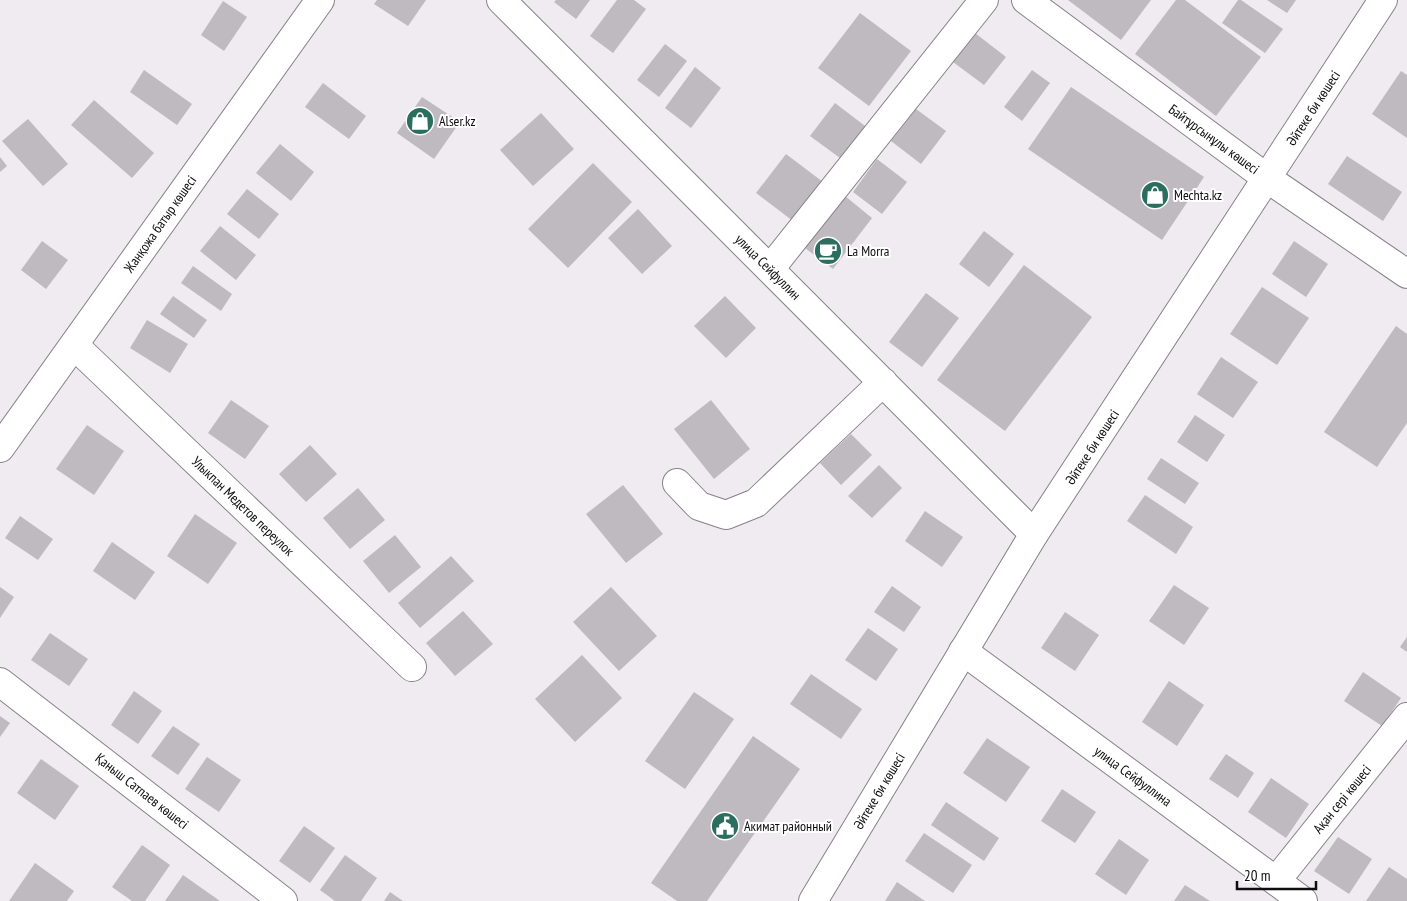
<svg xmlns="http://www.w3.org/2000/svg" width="1407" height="901" viewBox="0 0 1407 901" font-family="'PT Sans Narrow',sans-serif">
<rect width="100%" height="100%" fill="#f0ebf0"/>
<g fill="#bfbabf">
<path d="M377 0H426L408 26 374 4Z"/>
<path d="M556 0H590L576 19 554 2Z"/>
<path d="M617 0H634L646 9 613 53 590 36Z"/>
<path d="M1068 0H1151L1121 40Z"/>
<path d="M1176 0H1185L1261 57 1216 116 1135 54Z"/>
<path d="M1238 0H1241L1283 29 1265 53 1222 23Z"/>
<path d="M1267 0H1296L1287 13Z"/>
<path d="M223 1 247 17 224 51 201 35Z"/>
<path d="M860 13 911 51 869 106 818 68Z"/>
<path d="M975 33 1006 57 984 85 953 62Z"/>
<path d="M665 44 687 61 659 97 637 80Z"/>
<path d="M695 67 721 88 691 128 665 108Z"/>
<path d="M144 70 192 104 177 125 130 92Z"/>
<path d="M1032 70 1050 83 1022 121 1004 107Z"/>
<path d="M1401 71 1407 75V138L1372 114Z"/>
<path d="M323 83 366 116 349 139 305 107Z"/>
<path d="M1071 87 1204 177 1162 240 1028 149Z"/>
<path d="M422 97 460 122 434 159 397 133Z"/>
<path d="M94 100 154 153 132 178 71 125Z"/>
<path d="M835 103 865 126 840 158 810 136Z"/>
<path d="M916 109 946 131 921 164 891 141Z"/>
<path d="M541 113 574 149 533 186 500 150Z"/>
<path d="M28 119 68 164 43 186 2 141Z"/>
<path d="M280 144 314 172 291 201 256 173Z"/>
<path d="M786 154 823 182 793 221 756 193Z"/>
<path d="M1347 156 1402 192 1383 221 1328 184Z"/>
<path d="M0 157 7 166 0 172Z"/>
<path d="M877 159 907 182 882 214 853 192Z"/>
<path d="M593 163 632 202 568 268 528 229Z"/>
<path d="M247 189 279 214 259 239 227 214Z"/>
<path d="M845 196 872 218 833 269 805 248Z"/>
<path d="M638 209 672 246 642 274 608 238Z"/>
<path d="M220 226 256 255 236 280 200 251Z"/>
<path d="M984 231 1014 254 989 287 959 264Z"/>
<path d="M42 241 68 260 46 289 21 270Z"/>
<path d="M1294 241 1328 264 1306 297 1272 274Z"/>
<path d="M1024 265 1092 317 1005 431 937 380Z"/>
<path d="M193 266 232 294 221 311 181 283Z"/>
<path d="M1262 287 1309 318 1277 365 1230 334Z"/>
<path d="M926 293 959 318 922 367 889 342Z"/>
<path d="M173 296 207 320 194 338 160 314Z"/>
<path d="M725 296 756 328 726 358 694 326Z"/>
<path d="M147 320 188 344 170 373 130 348Z"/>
<path d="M1396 326 1407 334V423L1377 467 1324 432Z"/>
<path d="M1221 357 1258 382 1233 418 1197 394Z"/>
<path d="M231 400 269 426 245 459 208 433Z"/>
<path d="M711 400 750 449 714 479 674 429Z"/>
<path d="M1195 415 1225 435 1207 462 1177 442Z"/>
<path d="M87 425 124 451 94 495 56 469Z"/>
<path d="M851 434 872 455 841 485 820 463Z"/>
<path d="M310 445 337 474 306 502 279 474Z"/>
<path d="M1161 458 1199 483 1185 504 1147 479Z"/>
<path d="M879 465 902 488 872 518 848 496Z"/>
<path d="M623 485 663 534 626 563 586 514Z"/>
<path d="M358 488 385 520 350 549 323 518Z"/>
<path d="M1145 495 1193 527 1176 554 1127 521Z"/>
<path d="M925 511 963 537 942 567 905 541Z"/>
<path d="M195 514 237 543 208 584 167 556Z"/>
<path d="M20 516 53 539 38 560 5 538Z"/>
<path d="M395 535 421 567 389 593 363 561Z"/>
<path d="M112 542 155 572 135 600 93 571Z"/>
<path d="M451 556 474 581 420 628 398 603Z"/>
<path d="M1174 585 1209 608 1184 645 1149 621Z"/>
<path d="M892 586 921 607 904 632 874 612Z"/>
<path d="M0 587 14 597 0 618Z"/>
<path d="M611 587 657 636 619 671 573 622Z"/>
<path d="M463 611 493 644 455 676 426 643Z"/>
<path d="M1065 612 1099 635 1075 671 1041 648Z"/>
<path d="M868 628 898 649 876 681 845 660Z"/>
<path d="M50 633 88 659 69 686 31 660Z"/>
<path d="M1407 637V652L1400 647Z"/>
<path d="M582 655 622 698 575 742 535 699Z"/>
<path d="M1363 672 1401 698 1382 726 1344 701Z"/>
<path d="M811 674 862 709 841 739 790 704Z"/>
<path d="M1169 681 1204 705 1177 746 1142 722Z"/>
<path d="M134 691 162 711 138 744 111 725Z"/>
<path d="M694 692 734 719 685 789 645 761Z"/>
<path d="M0 716 10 723 0 737Z"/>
<path d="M173 726 200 744 178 775 151 756Z"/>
<path d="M753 736 800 769 707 901H677L651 883Z"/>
<path d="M987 738 1030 767 1006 802 963 773Z"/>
<path d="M1226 754 1254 773 1238 798 1209 779Z"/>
<path d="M207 757 241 780 219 812 185 789Z"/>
<path d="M41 759 79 786 55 820 17 793Z"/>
<path d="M1271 778 1309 804 1286 838 1248 812Z"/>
<path d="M1062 789 1096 812 1075 843 1041 821Z"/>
<path d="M946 802 999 838 984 861 931 825Z"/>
<path d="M304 826 335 848 310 883 279 861Z"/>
<path d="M924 833 972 865 953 893 905 861Z"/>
<path d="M1338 837 1372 859 1349 894 1314 871Z"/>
<path d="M1119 839 1149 860 1126 895 1095 874Z"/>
<path d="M142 845 170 865 145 901H132L112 887Z"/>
<path d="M345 855 377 878 361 901H335L320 890Z"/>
<path d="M35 863 74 891 67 901H9Z"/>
<path d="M1389 867 1407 879V901H1366Z"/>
<path d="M183 875 220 901H165Z"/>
<path d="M897 882 925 901H885Z"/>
<path d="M1185 885 1210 901H1174Z"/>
<path d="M390 892 403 901H384Z"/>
</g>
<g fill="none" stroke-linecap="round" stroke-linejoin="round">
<defs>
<g id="minor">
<path d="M501 0 1034 534"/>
<path d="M1026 0 1268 179 1407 274"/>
<path d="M770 269 984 0"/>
<path d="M74 345 412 667"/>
<path d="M0 448 320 0"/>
<path d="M677 483 699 506 726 515 756 503 883 382"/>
<path d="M963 651 1303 901"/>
<path d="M0 682 283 901"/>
<path d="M1276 881 1407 717"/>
<path d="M813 901 1034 534 1383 0"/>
</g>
</defs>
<use href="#minor" stroke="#878288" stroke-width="30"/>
<use href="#minor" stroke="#fff" stroke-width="28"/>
</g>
<defs>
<symbol id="shop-disc" viewBox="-11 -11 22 22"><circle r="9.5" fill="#2b6d5e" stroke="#fff"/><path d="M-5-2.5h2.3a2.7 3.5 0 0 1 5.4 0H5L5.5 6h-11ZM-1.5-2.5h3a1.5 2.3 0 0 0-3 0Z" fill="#fff"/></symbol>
<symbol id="cafe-disc" viewBox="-11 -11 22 22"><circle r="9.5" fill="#2b6d5e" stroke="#fff"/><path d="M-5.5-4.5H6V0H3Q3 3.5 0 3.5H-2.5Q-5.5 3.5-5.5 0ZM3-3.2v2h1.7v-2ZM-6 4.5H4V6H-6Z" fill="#fff"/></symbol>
<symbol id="civic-disc" viewBox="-11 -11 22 22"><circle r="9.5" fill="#2b6d5e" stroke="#fff"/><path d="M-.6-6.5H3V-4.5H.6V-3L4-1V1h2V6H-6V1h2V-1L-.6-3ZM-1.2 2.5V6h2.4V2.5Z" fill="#fff"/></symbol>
</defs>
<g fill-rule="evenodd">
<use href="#shop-disc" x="404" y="105" width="32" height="32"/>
<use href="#shop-disc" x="1139" y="179" width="32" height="32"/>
<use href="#cafe-disc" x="812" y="235" width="32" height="32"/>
<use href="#civic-disc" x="709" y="810" width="32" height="32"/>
</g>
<g text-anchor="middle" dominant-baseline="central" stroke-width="4" stroke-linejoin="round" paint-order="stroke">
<g font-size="14" fill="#0f0d0f" stroke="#fff">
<text transform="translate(1313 108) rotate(-57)">Әйтеке би көшесі</text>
<text transform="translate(1214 139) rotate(36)">Байтұрсынұлы көшесі</text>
<text transform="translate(160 224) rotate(-55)">Жанқожа батыр көшесі</text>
<text transform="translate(768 267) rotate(45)">улица Сейфуллин</text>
<text transform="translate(1092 447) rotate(-57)">Әйтеке би көшесі</text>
<text transform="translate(243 506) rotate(44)">Улыкпан Медетов переулок</text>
<text transform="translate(1133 776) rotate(36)">улица Сейфуллина</text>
<text transform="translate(142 791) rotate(38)">Қаныш Сатпаев көшесі</text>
<text transform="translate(879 791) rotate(-59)">Әйтеке би көшесі</text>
<text transform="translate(1342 799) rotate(-51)">Ақан сері көшесі</text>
</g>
<g font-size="14" fill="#0f0d0f" stroke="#fff" text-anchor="start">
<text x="439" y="121">Alser.kz</text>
<text x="1174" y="195">Mechta.kz</text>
<text x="847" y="251">La Morra</text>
<text x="744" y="826">Акимат районный</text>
</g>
</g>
<path d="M1237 881v8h79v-8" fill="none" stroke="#0f0d0f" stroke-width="2.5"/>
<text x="1244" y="881" font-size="15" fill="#0f0d0f" stroke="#ffffff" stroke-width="4" paint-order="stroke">20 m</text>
</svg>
